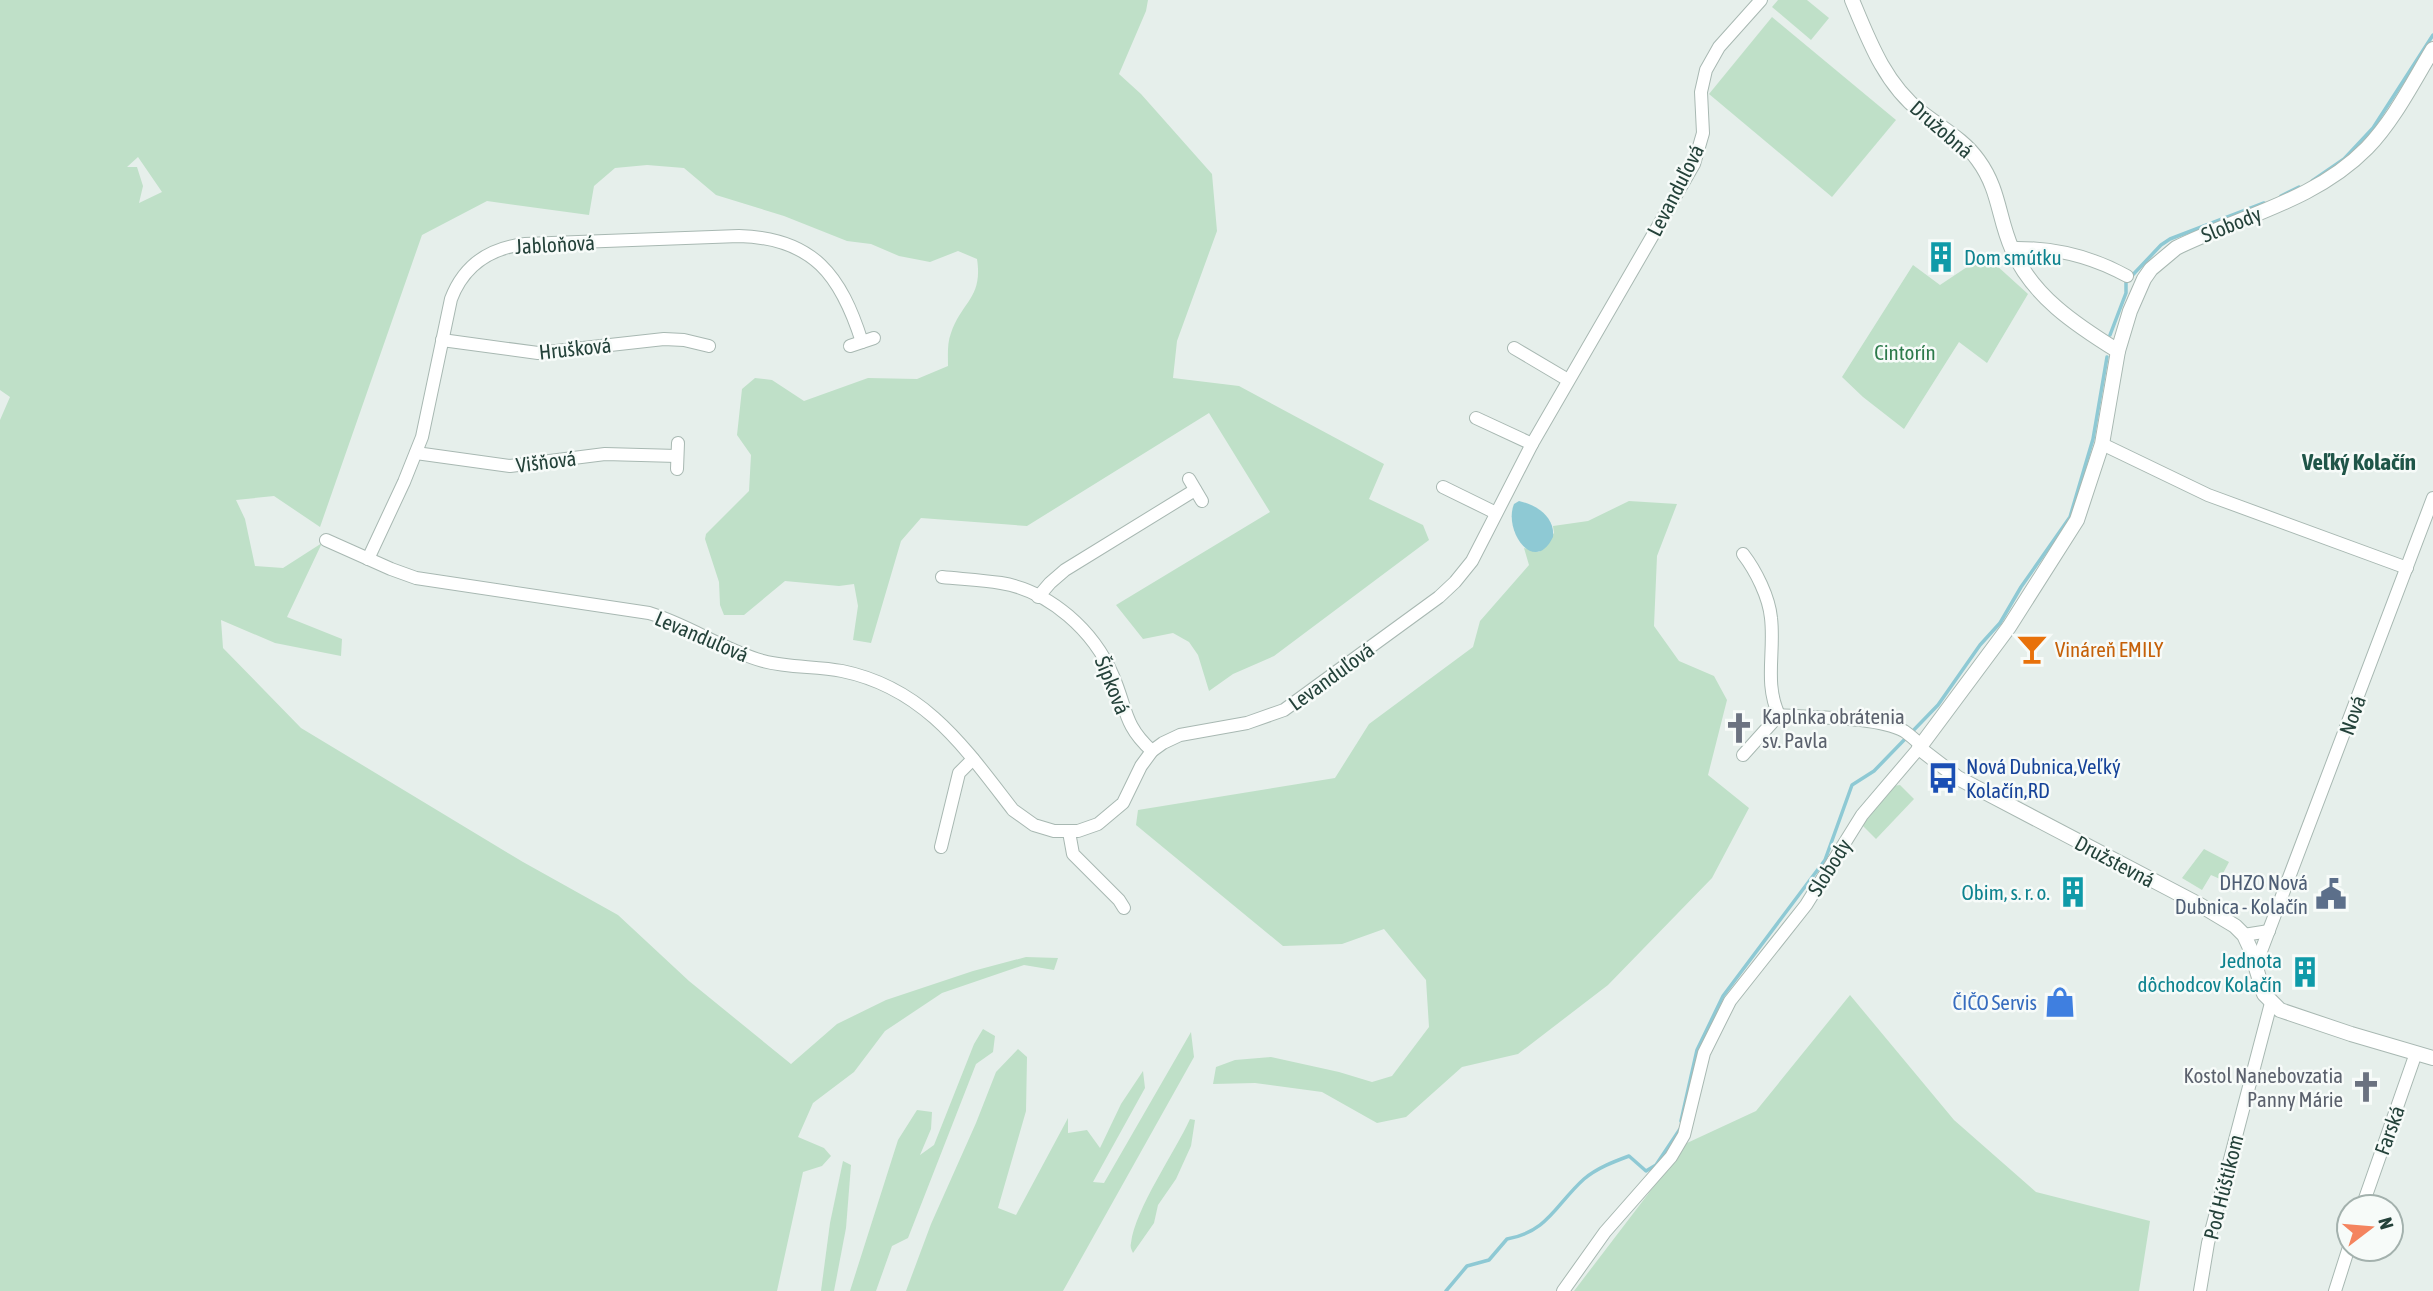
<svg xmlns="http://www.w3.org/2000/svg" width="2433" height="1291" viewBox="0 0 2433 1291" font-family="'Asap Condensed',sans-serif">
<rect width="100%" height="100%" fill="#e6efeb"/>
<g fill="#bfe0c8" fill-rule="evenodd">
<path d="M0 0H1148L1146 11 1119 74 1141 94 1212 174 1217 231 1177 341 1173 378 1239 386 1384 464 1369 499 1423 525 1429 540 1274 656 1233 674 1209 691 1198 655 1189 642 1173 633 1143 639 1116 605 1270 512 1209 413 1027 526 921 518 901 541 871 643 853 640 858 606 854 584 839 586 785 581 744 615H724L720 605 719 582 705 539 706 534 749 491 751 455 737 435 742 389 755 378 772 380 804 401 868 378 917 379 948 366C948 356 947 343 951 333 962 301 983 298 977 259L958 251 930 262 899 256 871 244 847 241 784 216 716 195 684 168 647 165 615 168 594 186 589 215 487 201 422 235 320 527 274 496 236 500 245 519 255 566 283 568 322 543 287 617 342 639 341 656 275 643 221 620 223 648 301 728 523 862 618 915 689 981 791 1064 837 1024 886 1000 973 971 1026 957 1058 958 1054 970 1024 965 942 993 885 1031 854 1072 813 1103 798 1137 824 1148 831 1156 822 1166 803 1172 777 1291H0V420L10 397 0 390ZM138 157 162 192 139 203 143 186 137 167H127Z"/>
<path d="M1778 0H1807L1829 18 1811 40 1772 7Z"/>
<path d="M1772 17 1896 120 1832 197 1709 94Z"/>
<path d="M1985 255 2028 294 1987 363 1959 342 1904 429 1863 397 1842 377 1913 265 1940 285Z"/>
<path d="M1629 501 1677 504 1657 556 1654 626 1679 661 1714 676 1727 700 1708 775 1749 808 1712 878 1608 985 1518 1054 1462 1067 1406 1117 1377 1123 1322 1092 1255 1083 1213 1084 1216 1067 1235 1060 1271 1057 1339 1072 1372 1082 1392 1076 1429 1027 1426 980 1384 929 1342 944 1283 946 1136 825 1138 810 1335 778 1369 724 1473 647 1480 621 1529 565 1524 548 1539 552 1554 533 1553 526 1588 521Z"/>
<path d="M1900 785 1914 799 1876 839 1862 825 1893 786Z"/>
<path d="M2204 849 2229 862 2220 879 2211 875 2202 890 2182 878Z"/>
<path d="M1850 995 1954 1120 2036 1192 2150 1221 2139 1291H1574L1687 1143 1756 1111Z"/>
<path d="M983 1029 995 1036 993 1052 976 1064 908 1238 892 1246 876 1291H850L898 1140 917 1110 932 1112 931 1129 920 1155 934 1145 974 1044Z"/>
<path d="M1191 1032 1194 1057 1063 1291H906L931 1224 976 1123 996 1072 1018 1049 1027 1057 1026 1111 998 1208 1016 1215 1068 1118V1133L1087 1130 1100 1148 1121 1104 1143 1071 1145 1088 1093 1182 1104 1183Z"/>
<path d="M1190 1119 1195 1120 1191 1146 1176 1179 1158 1205 1154 1223 1133 1253C1131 1249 1130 1246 1131 1243 1135 1209 1175 1152 1190 1119Z"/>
<path d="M843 1161 851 1165 846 1228 834 1291H821L830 1223Z"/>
</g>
<path fill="#8ec9d4" d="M1519 501C1537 505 1555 517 1553 537 1534 576 1503 530 1514 504Z"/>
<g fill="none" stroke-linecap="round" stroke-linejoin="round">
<g stroke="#8ec9d4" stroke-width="3.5">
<path d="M2312 181 2344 159 2373 128 2433 35"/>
<path d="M2281 196 2299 187"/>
<path d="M2110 335 2126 293V282L2161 245 2170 239 2264 203"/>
<path d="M1681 1121 1697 1050 1723 996 1825 860 1852 785 1874 771 1938 705 1980 645 2000 623 2021 587 2070 517 2093 439 2107 357"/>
<path d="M1446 1291 1467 1266 1489 1260 1507 1239C1548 1232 1556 1204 1584 1179 1597 1168 1613 1162 1629 1156L1646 1171 1656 1165 1680 1129"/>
</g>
<defs>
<g id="minor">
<path d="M2011 248C2052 247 2091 256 2127 276"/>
<path d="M442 340 538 353 664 339 684 340 709 346"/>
<path d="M850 346 874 338"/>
<path d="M1514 348 1568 380"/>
<path d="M1476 418 1532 444"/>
<path d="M2102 444 2208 495 2407 568"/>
<path d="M416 453 510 466 605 454 677 456"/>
<path d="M677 469 678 443"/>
<path d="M1189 479 1202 501"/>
<path d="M1443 487 1496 513"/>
<path d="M326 540 391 569 416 578 649 613C689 625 723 650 763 661 789 668 816 666 842 671 925 688 965 748 1013 810L1034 825 1054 831H1078L1098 824 1123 803 1141 766 1152 751 1163 743 1180 735 1247 723 1284 710 1439 597 1455 582 1472 561 1532 444 1694 164 1703 133 1701 92 1706 70 1719 47 1761 0"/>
<path d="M1743 554C1756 571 1769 597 1771 618 1775 652 1764 684 1779 715"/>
<path d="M368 559 404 482 422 437 451 299C464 265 489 248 525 244L739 236C814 238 841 276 862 342"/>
<path d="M942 577C961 579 981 580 1001 583 1050 591 1094 631 1113 676 1127 708 1123 725 1152 751"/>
<path d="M1038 597 1050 583 1065 570 1195 490"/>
<path d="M1743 755 1779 715C1813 718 1875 716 1904 731 1910 735 1915 740 1921 745"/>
<path d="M1069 832 1073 854 1119 900 1124 908"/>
<path d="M941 847 959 773 973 759"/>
<path d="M2244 935 2269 931"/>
<path d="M2255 967 2433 498"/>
<path d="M2362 1207 2416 1053"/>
<path d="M1563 1291 1605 1232 1671 1157 1684 1135 1704 1053 1730 1001 1806 905 1862 815 1919 748"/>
<path d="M2200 1291 2208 1243 2271 1003"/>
<path d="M2335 1291 2349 1247"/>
</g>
<g id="tertiary">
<path d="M1852 0C1869 41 1885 84 1921 112 1941 128 1963 139 1978 160 2000 190 1998 218 2012 249 2032 296 2076 325 2118 351"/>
<path d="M2433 49C2413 82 2394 120 2367 148 2315 201 2241 216 2176 248L2151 269 2144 279 2130 311 2118 351 2102 444 2077 520 2009 627 1919 748 1958 778 2200 905 2235 926 2244 935 2250 948 2264 994 2280 1010 2351 1034 2433 1058"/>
</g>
</defs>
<use href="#minor" stroke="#a8b8b2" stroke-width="14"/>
<use href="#tertiary" stroke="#a8b8b2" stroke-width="16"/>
<use href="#minor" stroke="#fff" stroke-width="12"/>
<use href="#tertiary" stroke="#fff" stroke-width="14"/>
</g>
<defs>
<symbol id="building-bare" viewBox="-9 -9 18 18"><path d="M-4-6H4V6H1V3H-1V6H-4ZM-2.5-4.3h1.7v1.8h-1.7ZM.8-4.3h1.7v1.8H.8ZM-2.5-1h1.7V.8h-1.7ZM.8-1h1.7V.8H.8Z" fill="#0f9aa8" stroke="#f7fbf9" stroke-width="2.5" paint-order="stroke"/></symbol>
<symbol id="bar-bare" viewBox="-9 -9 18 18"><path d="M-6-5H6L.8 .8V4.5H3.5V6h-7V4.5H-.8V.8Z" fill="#e8710a" stroke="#f7fbf9" stroke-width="2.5" paint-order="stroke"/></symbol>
<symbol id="church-bare" viewBox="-9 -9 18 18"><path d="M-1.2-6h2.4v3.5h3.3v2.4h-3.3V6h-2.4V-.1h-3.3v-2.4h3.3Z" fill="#6b7280" stroke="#f7fbf9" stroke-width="2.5" paint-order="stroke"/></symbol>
<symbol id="bus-bare" viewBox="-9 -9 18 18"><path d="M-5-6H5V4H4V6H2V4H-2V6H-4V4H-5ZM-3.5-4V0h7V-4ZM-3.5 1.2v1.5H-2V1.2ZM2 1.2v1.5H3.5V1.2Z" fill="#1a4fb4" stroke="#f7fbf9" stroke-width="2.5" paint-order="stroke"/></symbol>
<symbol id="civic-bare" viewBox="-9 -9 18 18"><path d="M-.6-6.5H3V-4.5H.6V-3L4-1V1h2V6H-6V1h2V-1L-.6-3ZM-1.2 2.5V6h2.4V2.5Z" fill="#5c6f8a" stroke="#f7fbf9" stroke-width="2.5" paint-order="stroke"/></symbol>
<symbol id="shop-bare" viewBox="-9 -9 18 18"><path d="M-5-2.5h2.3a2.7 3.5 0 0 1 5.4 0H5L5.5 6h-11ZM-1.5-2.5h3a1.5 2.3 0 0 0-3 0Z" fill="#3f7fe0" stroke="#f7fbf9" stroke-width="2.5" paint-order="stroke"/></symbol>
</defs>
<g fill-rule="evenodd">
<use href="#building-bare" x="1919" y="235" width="44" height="44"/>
<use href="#bar-bare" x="2010" y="627" width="44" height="44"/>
<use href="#church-bare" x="1717" y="706" width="44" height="44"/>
<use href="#bus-bare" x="1921" y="756" width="44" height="44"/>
<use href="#building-bare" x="2051" y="870" width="44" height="44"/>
<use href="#civic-bare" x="2309" y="872" width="44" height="44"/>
<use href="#building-bare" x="2283" y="950" width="44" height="44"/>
<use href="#shop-bare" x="2038" y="980" width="44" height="44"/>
<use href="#church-bare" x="2344" y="1065" width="44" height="44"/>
</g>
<g text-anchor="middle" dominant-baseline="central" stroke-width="5" stroke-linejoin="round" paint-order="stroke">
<g font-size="21" fill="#24423a" stroke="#f7fbf9">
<text transform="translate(1942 129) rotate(41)">Družobná</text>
<text transform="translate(1675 190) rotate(-63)">Levanduľová</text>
<text transform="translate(2231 224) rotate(-22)">Slobody</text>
<text transform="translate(555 244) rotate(-3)">Jabloňová</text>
<text transform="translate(575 348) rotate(-6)">Hrušková</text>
<text transform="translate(546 461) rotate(-7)">Višňová</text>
<text transform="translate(702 636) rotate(23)">Levanduľová</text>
<text transform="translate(1331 676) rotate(-36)">Levanduľová</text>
<text transform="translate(1113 685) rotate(68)">Šípková</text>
<text transform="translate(2352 715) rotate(-70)">Nová</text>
<text transform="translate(2115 861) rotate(28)">Družstevná</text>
<text transform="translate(1829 867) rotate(-58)">Slobody</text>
<text transform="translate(2389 1130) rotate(-70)">Farská</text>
<text transform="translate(2223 1187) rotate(-76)">Pod Húštikom</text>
</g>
<g font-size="21" fill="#0d838f" stroke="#f7fbf9" text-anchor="end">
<text x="1964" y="257" text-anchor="start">Dom smútku</text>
<text x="2050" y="892">Obim, s. r. o.</text>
<text x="2282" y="960">Jednota<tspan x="2282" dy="24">dôchodcov Kolačín</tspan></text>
</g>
<g font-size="21" fill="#2d7a4b" stroke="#f7fbf9">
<text x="1905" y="352">Cintorín</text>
</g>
<g font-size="21" fill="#c56008" stroke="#f7fbf9" text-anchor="start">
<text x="2055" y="649">Vináreň EMILY</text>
</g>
<g font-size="21" fill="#5b616d" stroke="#f7fbf9" text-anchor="start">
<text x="1762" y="716">Kaplnka obrátenia<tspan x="1762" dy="24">sv. Pavla</tspan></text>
<text x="2343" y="1075" text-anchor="end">Kostol Nanebovzatia<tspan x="2343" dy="24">Panny Márie</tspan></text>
</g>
<g font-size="21" fill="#164399" stroke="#f7fbf9" text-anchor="start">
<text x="1966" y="766">Nová Dubnica,Veľký<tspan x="1966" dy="24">Kolačín,RD</tspan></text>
</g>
<g font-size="21" fill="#4e5e75" stroke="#f7fbf9" text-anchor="end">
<text x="2308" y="882">DHZO Nová<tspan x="2308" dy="24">Dubnica - Kolačín</tspan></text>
</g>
<g font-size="21" fill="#366cbe" stroke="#f7fbf9" text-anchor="end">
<text x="2037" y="1002">ČIČO Servis</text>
</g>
<g font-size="23" font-weight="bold" fill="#1f5548" stroke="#f7fbf9">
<text x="2359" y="462">Veľký Kolačín</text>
</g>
</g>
<g transform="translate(2370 1228) rotate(74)"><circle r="33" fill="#f7fbf9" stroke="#a3b1ad" stroke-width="2"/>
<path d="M0-5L12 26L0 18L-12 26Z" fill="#f4845f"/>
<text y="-10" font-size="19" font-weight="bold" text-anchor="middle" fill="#24423a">N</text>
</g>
</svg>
